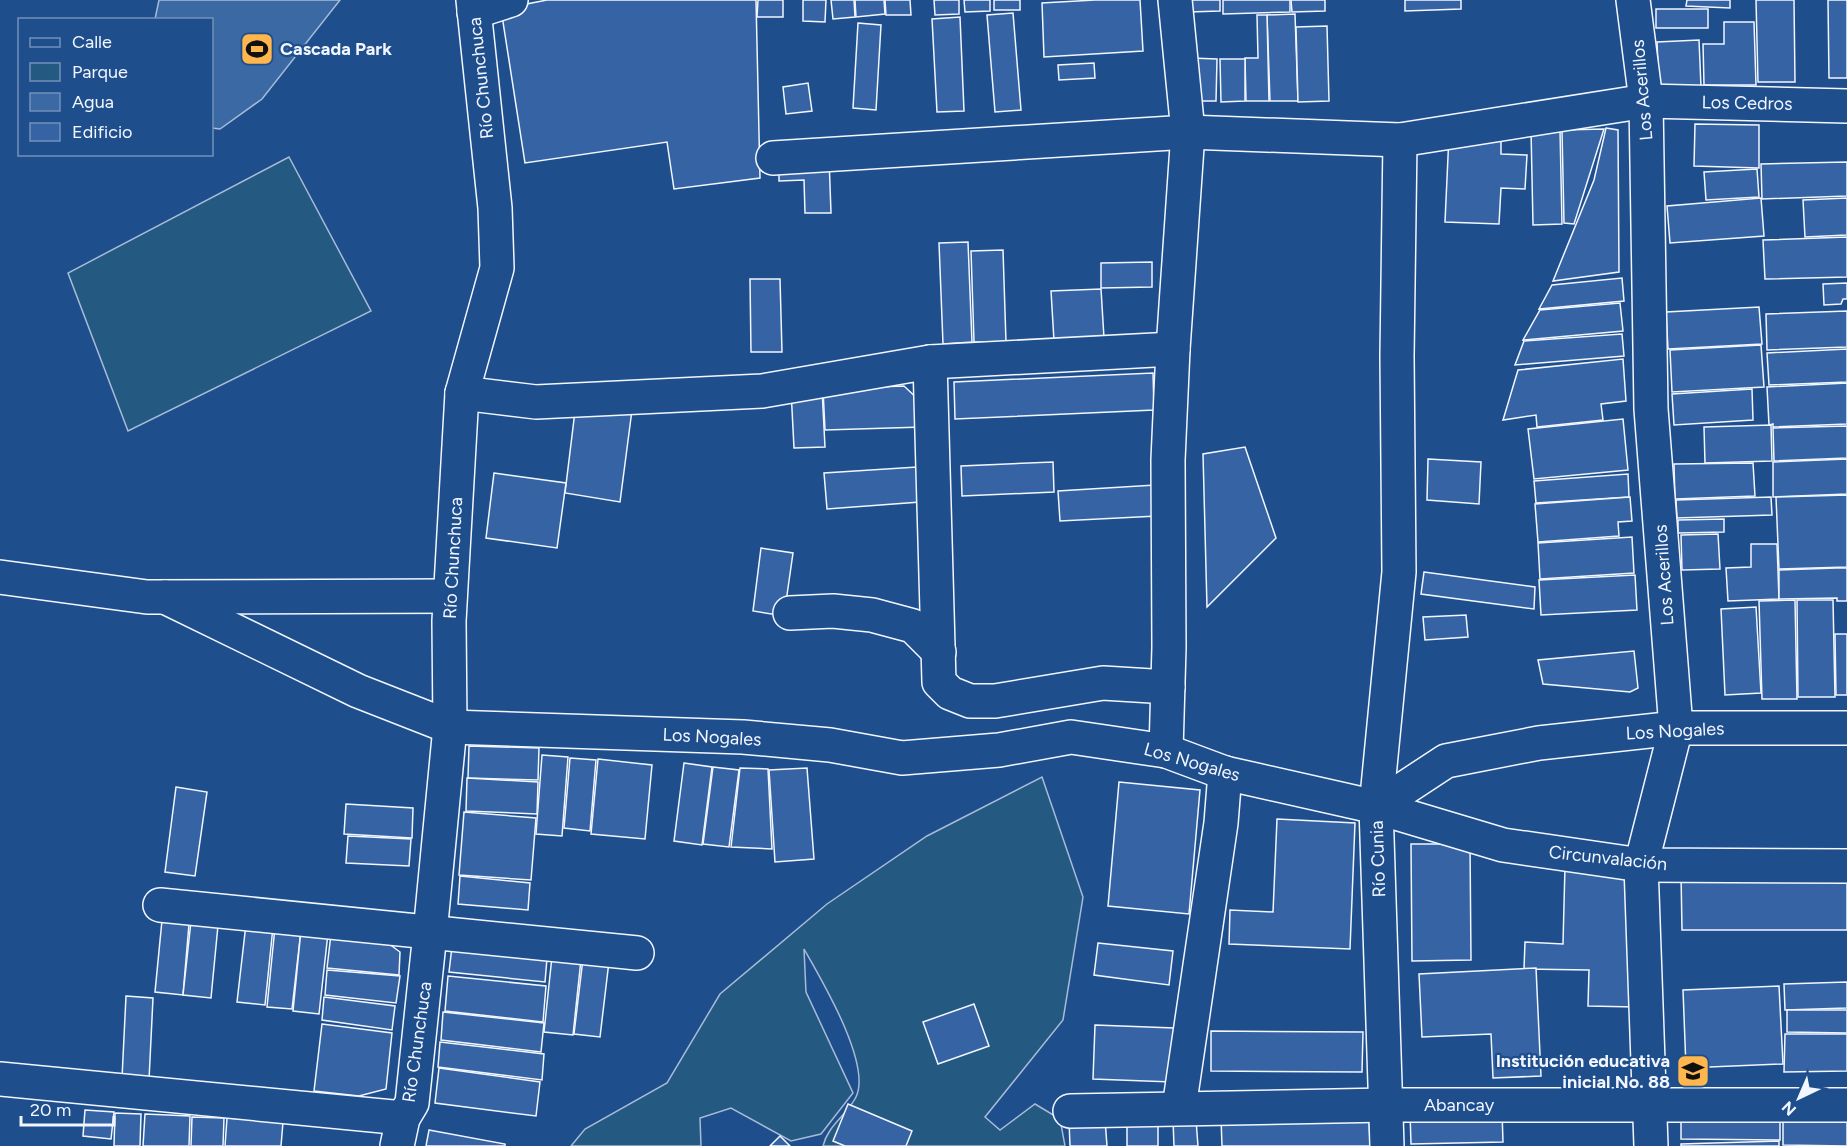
<svg xmlns="http://www.w3.org/2000/svg" width="1847" height="1146" viewBox="0 0 1847 1146" font-family="Figtree,sans-serif">
<rect width="100%" height="100%" fill="#1f4e8c"/>
<g fill="#245a82" stroke="#a8bbd7" stroke-width="1.5">
<path d="M289 157 371 311 128 431 68 273Z"/>
<path d="M1042 777 1083 897 1063 1020 985 1117 1000 1130 1035 1104 1060 1119 1065 1146H823C828 1125 847 1115 856 1097 872 1064 821 979 804 949L806 992 853 1093 821 1134 791 1141 731 1108 700 1118 701 1146H571L585 1129 667 1083 720 994 827 904 927 836Z"/>
</g>
<path fill="#3b69a3" stroke="#a8bbd7" stroke-width="1.5" d="M159 0H340L262 99 220 129 212 128V20L155 19Z"/>
<g fill="#3563a3" stroke="#f2f6ff" stroke-width="1.5">
<path d="M547 0H756L760 178 674 189 667 142 525 163 501 9Z"/>
<path d="M758 0H783V17H757Z"/>
<path d="M803 0H826L825 22 803 21Z"/>
<path d="M831 0H854L855 17 833 19Z"/>
<path d="M855 0H884L885 14 856 17Z"/>
<path d="M885 0H910L911 15H886Z"/>
<path d="M934 0H959V14L935 15Z"/>
<path d="M964 0H990V11L965 12Z"/>
<rect x="994" y="0" width="26" height="10"/>
<path d="M1095 0H1140L1143 51 1044 57 1042 3Z"/>
<path d="M1189 0H1220V11L1189 12Z"/>
<path d="M1223 0H1290V12L1223 14Z"/>
<path d="M1291 0H1325V11L1292 12Z"/>
<path d="M1405 0H1461V9L1405 11Z"/>
<path d="M1687 0H1730V8L1686 6Z"/>
<path d="M1756 0H1794L1795 82H1758Z"/>
<path d="M1828 0H1847V78H1829Z"/>
<rect x="1656" y="9" width="52" height="19"/>
<path d="M1013 13 1021 110 995 112 987 15Z"/>
<path d="M1295 14 1298 101H1270L1267 15Z"/>
<path d="M1257 15H1267L1269 101H1246L1245 58H1258Z"/>
<path d="M960 17 964 111 937 112 932 19Z"/>
<path d="M1724 22H1754L1756 85H1704L1703 44H1724Z"/>
<path d="M858 23 881 25 876 110 853 108Z"/>
<path d="M1327 26 1329 101 1298 102 1296 27Z"/>
<path d="M1699 40 1701 87 1659 88 1657 42Z"/>
<path d="M1191 58 1217 59 1216 101H1190Z"/>
<path d="M1220 59H1245V101L1221 102Z"/>
<path d="M1094 63 1095 78 1059 80 1058 65Z"/>
<path d="M808 83 812 111 786 114 783 87Z"/>
<path d="M1695 124 1759 125V168L1694 166Z"/>
<path d="M1606 128 1618 130 1619 272 1553 281 1594 180Z"/>
<path d="M1604 129 1574 224 1564 223 1562 130Z"/>
<path d="M1531 130H1560L1562 224 1533 225Z"/>
<path d="M1449 135 1501 138V154L1527 155 1525 189 1501 188 1499 224 1445 222Z"/>
<path d="M829 158 831 213H805L804 180 779 181V159Z"/>
<path d="M1847 162V196L1762 199 1761 164Z"/>
<path d="M1757 169 1759 197 1706 200 1704 172Z"/>
<path d="M1761 198 1764 236 1670 243 1667 206Z"/>
<path d="M1847 198V235L1805 237 1803 200Z"/>
<path d="M1847 237V277L1765 279 1763 240Z"/>
<path d="M968 242 972 342 943 344 939 243Z"/>
<path d="M1003 250 1006 342H974L971 251Z"/>
<path d="M1152 262V287L1101 288V263Z"/>
<path d="M1622 278 1624 301 1539 309 1552 285Z"/>
<path d="M750 279H780L782 352H751Z"/>
<path d="M1847 283V299H1843L1841 304 1824 305 1823 284Z"/>
<path d="M1101 289 1104 338 1054 341 1051 291Z"/>
<path d="M1620 303 1623 331 1523 340 1540 310Z"/>
<path d="M1759 307 1762 344 1668 349 1666 312Z"/>
<path d="M1847 311V347L1767 350 1766 314Z"/>
<path d="M1622 334 1624 356 1515 365 1524 341Z"/>
<path d="M1761 345 1764 387 1672 392 1670 350Z"/>
<path d="M1847 349V382L1769 385 1767 353Z"/>
<path d="M1623 359 1626 401 1601 404 1603 420 1537 427 1536 415 1503 420 1518 370Z"/>
<path d="M1153 373 1154 410 955 419 954 382Z"/>
<path d="M1847 383V424L1773 427V424L1769 425 1767 387Z"/>
<path d="M904 386 922 403 923 427 825 430 823 389Z"/>
<path d="M822 389 825 447 794 448 791 390Z"/>
<path d="M1752 389 1753 420 1674 425 1672 394Z"/>
<path d="M576 403 632 410 620 502 565 493Z"/>
<path d="M1623 419 1628 470 1534 479 1528 429Z"/>
<path d="M1771 425 1772 461 1705 463 1704 427Z"/>
<path d="M1847 426V458L1774 461 1773 428Z"/>
<path d="M1245 447 1276 538 1207 607 1203 454Z"/>
<path d="M1428 459 1481 462 1479 504 1427 500Z"/>
<path d="M1847 459V494L1773 497V462Z"/>
<path d="M1053 462 1054 492 962 496 961 466Z"/>
<path d="M1753 463 1755 496 1675 499 1674 464Z"/>
<path d="M917 467 920 502 827 509 824 473Z"/>
<path d="M494 473 566 483 557 548 486 538Z"/>
<path d="M1628 474 1629 497 1536 503 1534 481Z"/>
<path d="M1155 485 1157 516 1060 521 1058 491Z"/>
<path d="M1847 495V567L1779 569 1776 497Z"/>
<path d="M1630 497 1632 521 1618 522 1619 536 1538 542 1535 504Z"/>
<path d="M1771 497 1772 515 1677 518 1676 500Z"/>
<path d="M1724 519V532L1678 533V520Z"/>
<path d="M1718 534 1720 569 1682 570 1681 535Z"/>
<path d="M1632 537 1634 573 1540 579 1538 543Z"/>
<path d="M1751 544H1777L1779 599 1728 601 1726 568 1751 567Z"/>
<path d="M761 548 793 553 784 616 753 611Z"/>
<path d="M1836 568H1847V601H1837V598L1779 599V570Z"/>
<path d="M1424 572 1535 587 1534 609 1421 594Z"/>
<path d="M1635 575 1637 610 1541 615 1539 580Z"/>
<path d="M1795 600 1797 699H1762L1759 601Z"/>
<path d="M1797 600H1833L1835 697H1798Z"/>
<path d="M1756 607 1761 693 1725 695 1721 609Z"/>
<path d="M1466 615 1468 637 1425 640 1423 617Z"/>
<path d="M1835 634H1847V695H1836Z"/>
<path d="M1634 651 1638 688 1630 692 1543 684 1538 660Z"/>
<path d="M469 746 539 748 538 780 468 778Z"/>
<path d="M542 755 568 757 562 836 536 834Z"/>
<path d="M570 758 596 760 590 831 564 828Z"/>
<path d="M598 759 652 765 645 839 591 834Z"/>
<path d="M684 763 712 767 702 845 674 841Z"/>
<path d="M713 767 739 770 729 847 703 844Z"/>
<path d="M740 768 768 769 772 849 731 847Z"/>
<path d="M807 768 814 859 775 862 769 770Z"/>
<path d="M467 778 538 782 537 814 466 811Z"/>
<path d="M1119 782 1200 790 1189 914 1108 906Z"/>
<path d="M176 787 207 792 195 876 165 872Z"/>
<path d="M346 804 413 808 412 838 344 834Z"/>
<path d="M464 812 536 818 531 880 459 875Z"/>
<path d="M1277 819 1355 823 1350 949 1229 944 1230 910 1273 912Z"/>
<path d="M348 836 411 839 409 866 346 863Z"/>
<path d="M1411 844H1470L1471 960 1412 961Z"/>
<path d="M1565 866 1638 868 1635 1007 1588 1006 1589 970 1524 969 1525 942 1563 944Z"/>
<path d="M1847 873V930H1682L1681 874Z"/>
<path d="M460 876 530 883 528 910 458 904Z"/>
<path d="M163 910 190 912 183 995 155 992Z"/>
<path d="M192 912 219 915 211 998 183 995Z"/>
<path d="M246 924 273 927 265 1005 237 1002Z"/>
<path d="M275 927 301 930 292 1009 267 1007Z"/>
<path d="M301 930 328 933 319 1014 293 1011Z"/>
<path d="M331 934 381 938 400 952 399 975 327 968Z"/>
<path d="M453 938 548 947 545 982 449 972Z"/>
<path d="M1098 943 1173 951 1169 985 1094 975Z"/>
<path d="M553 947 582 950 573 1035 544 1032Z"/>
<path d="M584 950 610 953 600 1037 574 1034Z"/>
<path d="M1536 968 1541 1076 1493 1078 1491 1034 1422 1037 1419 974Z"/>
<path d="M327 970 400 976 396 1003 325 995Z"/>
<path d="M448 976 546 986 543 1022 445 1011Z"/>
<path d="M1847 982V1008L1785 1010 1784 984Z"/>
<path d="M1779 986 1783 1064 1686 1068 1683 990Z"/>
<path d="M126 996 153 998 149 1080 122 1078Z"/>
<path d="M324 997 395 1006 392 1030 322 1020Z"/>
<path d="M974 1004 989 1046 938 1064 923 1022Z"/>
<path d="M1787 1010H1847V1033L1787 1032Z"/>
<path d="M443 1012 544 1023 541 1052 441 1040Z"/>
<path d="M322 1024 392 1033 386 1089 359 1096 314 1091Z"/>
<path d="M1095 1025 1174 1028 1172 1082 1093 1079Z"/>
<path d="M1211 1031 1363 1032 1362 1072 1211 1071Z"/>
<path d="M1785 1034H1847V1071L1784 1072Z"/>
<path d="M440 1042 544 1054 542 1080 438 1067Z"/>
<path d="M439 1068 540 1082 536 1116 435 1103Z"/>
<path d="M848 1104 912 1131 906 1146H845L833 1141Z"/>
<path d="M1681 1109 1780 1110V1140L1681 1139Z"/>
<path d="M85 1110 114 1112 111 1139 83 1136Z"/>
<path d="M1502 1111 1503 1142 1411 1144 1410 1113Z"/>
<path d="M1783 1111 1847 1112V1146L1783 1145Z"/>
<path d="M115 1113 141 1114 140 1146H114Z"/>
<path d="M145 1114 190 1116 189 1146H143Z"/>
<path d="M1369 1114 1370 1146H1222L1221 1118Z"/>
<path d="M192 1117 224 1118 223 1146H191Z"/>
<path d="M227 1118 283 1122 281 1146H225Z"/>
<path d="M1105 1119 1107 1146H1070L1069 1121Z"/>
<rect x="1127" y="1120" width="31" height="26"/>
<path d="M1173 1120H1196L1198 1146H1174Z"/>
<path d="M429 1130 505 1144V1146H426Z"/>
<path d="M780 1136 790 1146H770Z"/>
<path d="M1779 1141V1146H1681V1144Z"/>
</g>
<g fill="none" stroke-linecap="round" stroke-linejoin="round">
<defs>
<g id="minor">
<path d="M1633 0 1646 101 1651 409 1676 728 1641 865 1651 1146"/>
<path d="M474 12 511 0"/>
<path d="M773 158 1188 132 1400 140 1646 101 1847 106"/>
<path d="M930 362 939 682 950 693 970 701H995L1103 683 1168 687"/>
<path d="M462 393 536 402 762 391 930 362 1173 349"/>
<path d="M0 577 147 597 450 596"/>
<path d="M165 597 358 691 450 727 743 737 830 745 902 758 999 750 1071 737 1166 751 1225 773 1376 807 1446 761 1539 743 1676 728H1847"/>
<path d="M790 613 833 611 872 615 913 626 939 652"/>
<path d="M1166 751 1169 647 1168 460 1173 349 1188 132 1175 0"/>
<path d="M1376 807 1503 845 1641 865 1847 866"/>
<path d="M160 905 637 953"/>
<path d="M0 1079 403 1118"/>
<path d="M1179 1108 1221 823 1225 773"/>
<path d="M1070 1111 1386 1105H1847"/>
<path d="M397 1146 403 1118 412 1103 430 933 450 727 449 621 462 393 497 268 495 208 473 0"/>
<path d="M1387 1146 1376 807 1399 572 1397 356 1400 140"/>
</g>
</defs>
<use href="#minor" stroke="#f2f6ff" stroke-width="36"/>
<use href="#minor" stroke="#1f4e8c" stroke-width="33"/>
</g>
<defs>
<symbol id="stadium-square" viewBox="-11 -11 22 22"><rect x="-9" y="-9" width="18" height="18" rx="4" fill="#ffb74d" stroke="#1f4e8c"/><path d="M0-5a6.5 5 0 1 0 0 10a6.5 5 0 1 0 0-10ZM-3.5-1.8h7v3.6h-7Z" fill="#111"/></symbol>
<symbol id="school-square" viewBox="-11 -11 22 22"><rect x="-9" y="-9" width="18" height="18" rx="4" fill="#ffb74d" stroke="#1f4e8c"/><path d="M0-5L7-2L0 1L-7-2ZM-4 1L0 2.5L4 1V4Q0 6-4 4Z" fill="#111"/></symbol>
</defs>
<g fill-rule="evenodd">
<use href="#stadium-square" x="238" y="30" width="38" height="38"/>
<use href="#school-square" x="1674" y="1052" width="38" height="38"/>
</g>
<g text-anchor="middle" dominant-baseline="central" stroke-width="4.5" stroke-linejoin="round" paint-order="stroke">
<g font-size="18" font-weight="bold" fill="#f2f6ff" stroke="#1f4e8c" text-anchor="start">
<text x="280" y="49">Cascada Park</text>
<text x="1670" y="1061" text-anchor="end">Institución educativa<tspan x="1670" dy="21">inicial No. 88</tspan></text>
</g>
<g font-size="18" fill="#f2f6ff" stroke="#1f4e8c">
<text transform="translate(481 78) rotate(-96)">Río Chunchuca</text>
<text transform="translate(1642 90) rotate(-95)">Los Acerillos</text>
<text transform="translate(1747 103) rotate(1)">Los Cedros</text>
<text transform="translate(453 558) rotate(-87)">Río Chunchuca</text>
<text transform="translate(1664 575) rotate(-94)">Los Acerillos</text>
<text transform="translate(1675 731) rotate(-3)">Los Nogales</text>
<text transform="translate(712 737) rotate(3)">Los Nogales</text>
<text transform="translate(1192 762) rotate(16)">Los Nogales</text>
<text transform="translate(1608 858) rotate(6)">Circunvalación</text>
<text transform="translate(1378 859) rotate(-92)">Río Cunia</text>
<text transform="translate(417 1042) rotate(-82)">Río Chunchuca</text>
<text x="1459" y="1105">Abancay</text>
</g>
</g>
<rect x="18" y="18" width="195" height="138" fill="#1f4e8c" stroke="#7391ba" stroke-width="1.5"/>
<rect x="30" y="38" width="30" height="9" fill="#1f4e8c" stroke="#7391ba" stroke-width="1.5"/>
<text x="72" y="48" font-size="18" fill="#f2f6ff">Calle</text>
<rect x="30" y="63" width="30" height="18" fill="#245a82" stroke="#7391ba" stroke-width="1.5"/>
<text x="72" y="78" font-size="18" fill="#f2f6ff">Parque</text>
<rect x="30" y="93" width="30" height="18" fill="#3b69a3" stroke="#7391ba" stroke-width="1.5"/>
<text x="72" y="108" font-size="18" fill="#f2f6ff">Agua</text>
<rect x="30" y="123" width="30" height="18" fill="#3563a3" stroke="#7391ba" stroke-width="1.5"/>
<text x="72" y="138" font-size="18" fill="#f2f6ff">Edificio</text>
<g transform="translate(1799 1098) rotate(224)" stroke="#1f4e8c" stroke-width="4.5" paint-order="stroke">
<path d="M0-4.5L10 22L0 15L-10 22Z" fill="#f2f6ff"/>
<text y="-9" font-size="16" font-weight="bold" text-anchor="middle" fill="#f2f6ff">N</text>
</g>
<path d="M21 1116v9h93v-9" fill="none" stroke="#f2f6ff" stroke-width="3"/>
<text x="30" y="1116" font-size="18" fill="#f2f6ff" stroke="#1f4e8c" stroke-width="4.5" paint-order="stroke">20 m</text>
</svg>
